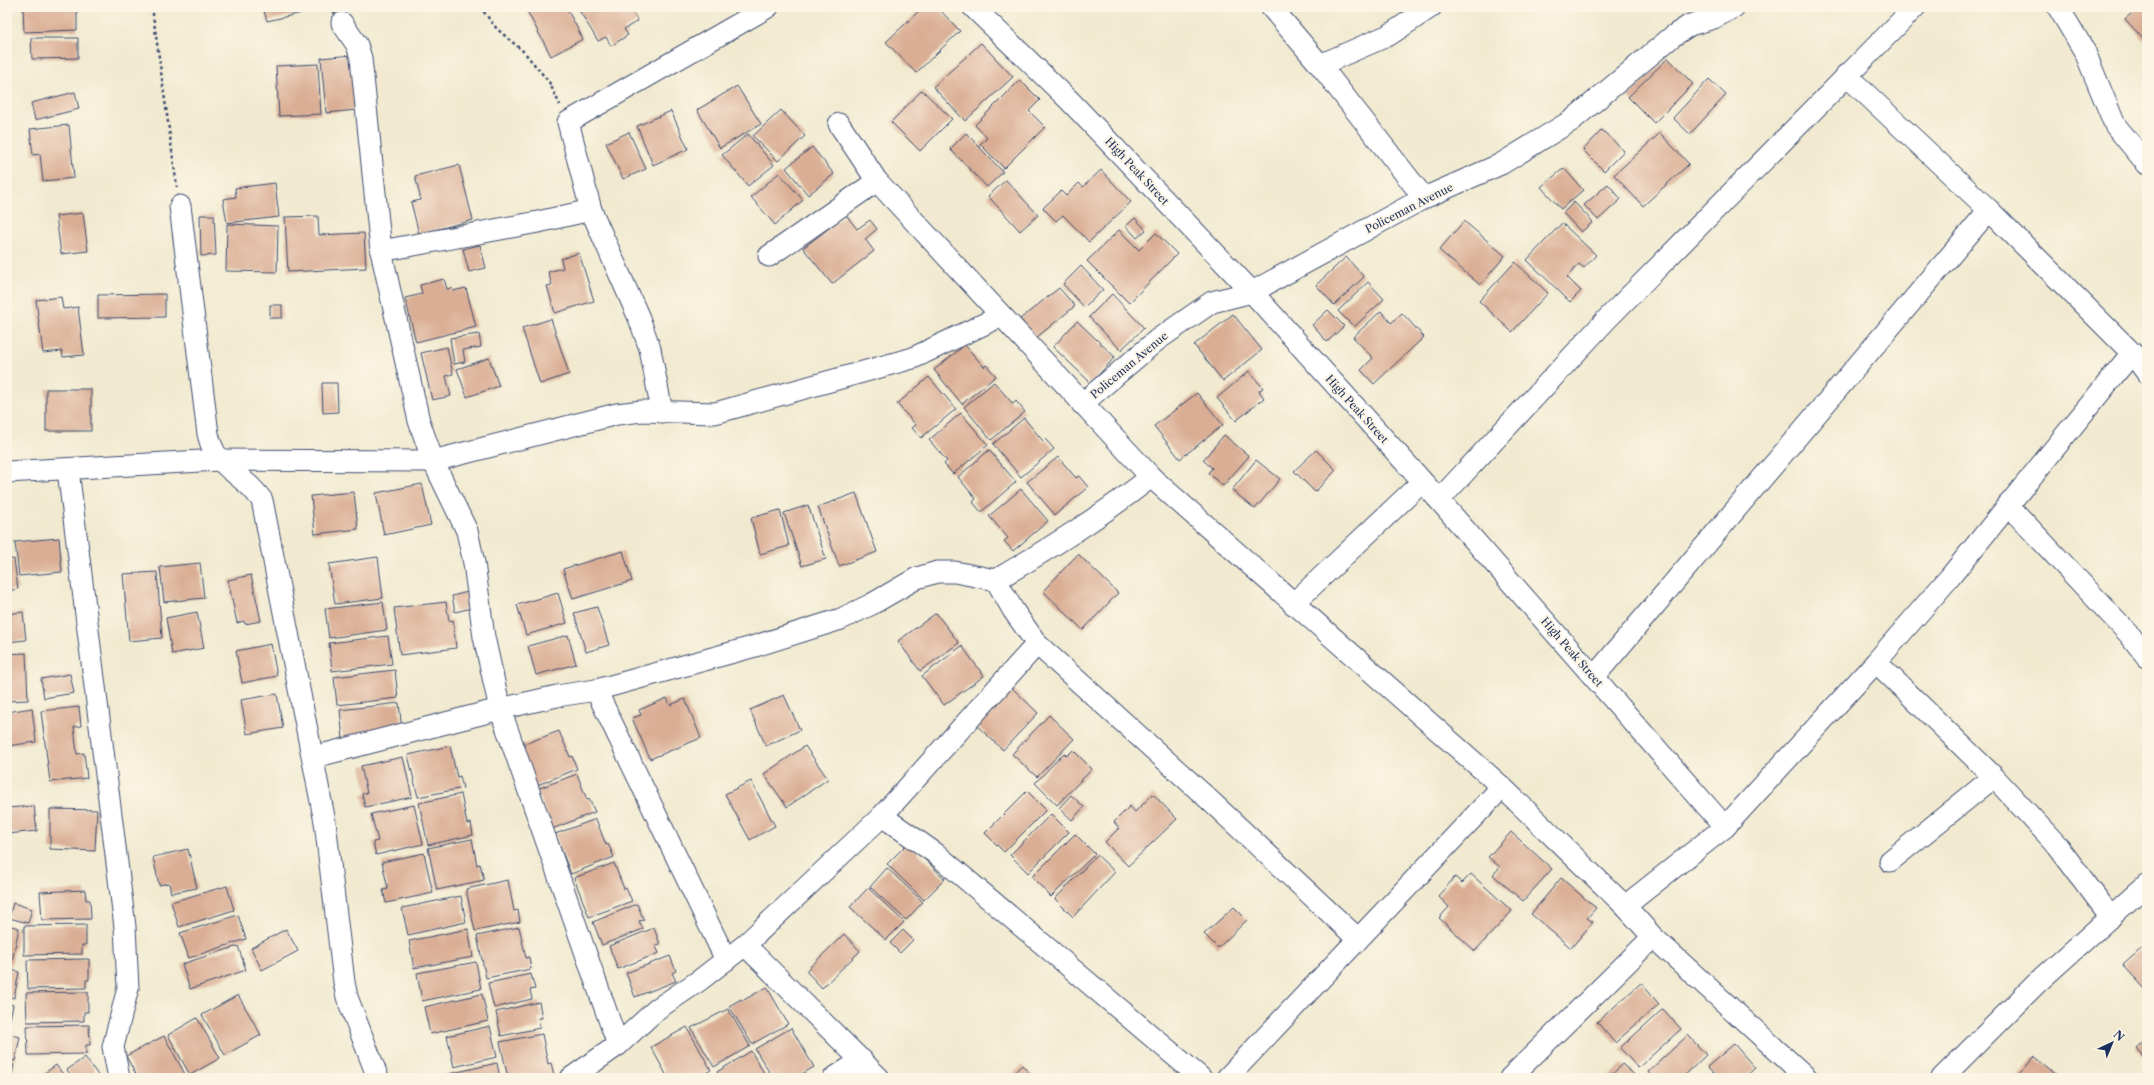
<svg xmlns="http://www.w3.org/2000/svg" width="2154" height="1085" viewBox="0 0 2154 1085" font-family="'Libre Caslon Text',serif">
<rect width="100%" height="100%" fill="#fcf5e5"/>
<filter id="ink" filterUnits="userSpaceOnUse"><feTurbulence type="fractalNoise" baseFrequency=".025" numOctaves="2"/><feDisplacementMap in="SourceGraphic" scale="8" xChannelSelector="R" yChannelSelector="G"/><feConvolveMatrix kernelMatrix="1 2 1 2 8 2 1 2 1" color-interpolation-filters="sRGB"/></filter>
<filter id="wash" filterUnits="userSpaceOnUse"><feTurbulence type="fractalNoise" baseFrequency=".012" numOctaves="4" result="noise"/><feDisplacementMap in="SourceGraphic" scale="16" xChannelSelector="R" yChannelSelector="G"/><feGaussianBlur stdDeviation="0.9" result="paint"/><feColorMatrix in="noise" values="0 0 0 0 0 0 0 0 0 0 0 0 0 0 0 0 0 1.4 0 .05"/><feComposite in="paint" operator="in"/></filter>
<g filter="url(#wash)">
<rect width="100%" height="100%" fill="#f1ead0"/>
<g id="blocks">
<g fill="#daae95">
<path d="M23 7H77V30L24 32Z"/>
<path d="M263 7H300L302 13 267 21Z"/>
<path d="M327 7H340L334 14Z"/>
<path d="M530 7H566L583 39 551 56 526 9Z"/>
<path d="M577 7H629L638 21 624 29 628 35 611 46 606 37 598 41Z"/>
<path d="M923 7H937L960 31 916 73 886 42Z"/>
<path d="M2139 7H2147V43L2125 19Z"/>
<path d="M31 38H78V58L32 59Z"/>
<path d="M981 43 1013 77 965 121 933 87Z"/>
<path d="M352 55 357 110 326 113 321 58Z"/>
<path d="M1668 58 1693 84 1654 123 1628 97Z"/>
<path d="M318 64 321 114 279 116 276 66Z"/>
<path d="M1709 79 1726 95 1690 134 1673 118Z"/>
<path d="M1020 80 1040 100 1029 111 1045 127 1004 168 980 144 987 138 975 125Z"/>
<path d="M737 86 761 124 720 148 697 110Z"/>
<path d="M922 90 952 119 920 151 891 122Z"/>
<path d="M75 92 79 109 35 120 31 103Z"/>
<path d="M781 110 805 136 778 161 753 136Z"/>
<path d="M671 111 688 149 653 165 637 126Z"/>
<path d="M69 125 74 178 43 181 40 154 33 155 30 129Z"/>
<path d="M1602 130 1624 151 1604 171 1583 150Z"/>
<path d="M629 132 646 169 623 179 606 143Z"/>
<path d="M966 133 1003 172 987 187 950 149Z"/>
<path d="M1660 133 1689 164 1643 206 1614 175Z"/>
<path d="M748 134 774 165 748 186 722 155Z"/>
<path d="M812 147 834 174 808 195 786 168Z"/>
<path d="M459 165 473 220 419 234 411 202 421 200 415 176Z"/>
<path d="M1564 168 1583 190 1561 209 1541 187Z"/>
<path d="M1101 170 1131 202 1089 242 1063 215 1056 221 1043 208 1061 191 1066 196 1079 183 1083 187Z"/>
<path d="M779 173 803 200 775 225 751 197Z"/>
<path d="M1006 180 1038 215 1020 231 988 196Z"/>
<path d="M275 183 279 217 227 223 223 199 236 197 235 188Z"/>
<path d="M1608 184 1621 199 1598 220 1584 205Z"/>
<path d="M1574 202 1593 222 1581 232 1563 213Z"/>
<path d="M83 213 88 251 61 254 56 216Z"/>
<path d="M200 215H214L216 255 201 256Z"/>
<path d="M846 215 857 229 870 220 877 229 865 239 874 251 832 284 803 248Z"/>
<path d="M318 216 319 235 364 233 366 268 288 272 285 217Z"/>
<path d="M1135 218 1146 230 1137 238 1126 226Z"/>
<path d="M1464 221 1505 256 1480 285 1439 250Z"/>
<path d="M1562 223 1596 255 1584 268 1579 264 1567 277 1581 291 1570 302 1527 260Z"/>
<path d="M227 224 278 226 277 272 226 271Z"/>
<path d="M1119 230 1139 250 1156 233 1177 254 1129 303 1087 261Z"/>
<path d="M480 245 486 268 469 272 463 249Z"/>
<path d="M579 253 594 301 555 313 547 286 552 285 548 272 563 268 561 259Z"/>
<path d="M1346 257 1364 277 1334 305 1316 285Z"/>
<path d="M1515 262 1548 293 1512 332 1479 301Z"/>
<path d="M1081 266 1103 290 1084 307 1063 284Z"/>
<path d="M444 279 447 289 452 288 453 291 466 288 476 327 416 342 405 298 422 294 420 285Z"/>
<path d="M1368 282 1384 299 1354 327 1338 311Z"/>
<path d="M1059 288 1075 306 1036 338 1020 319Z"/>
<path d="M165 294V317L98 318V295Z"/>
<path d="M1112 294 1144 328 1121 350 1089 317Z"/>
<path d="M61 297 63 309 78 307 84 355 63 357 62 351 43 353 36 300Z"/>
<rect x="270" y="305" width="12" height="13"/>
<path d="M1328 310 1344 326 1327 342 1312 325Z"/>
<path d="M1381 311 1391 323 1402 313 1424 337 1374 384 1361 370 1373 358 1353 337Z"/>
<path d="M1233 314 1262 350 1223 381 1194 345Z"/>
<path d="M551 319 569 374 540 384 522 328Z"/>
<path d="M1077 321 1115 357 1091 383 1053 347Z"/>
<path d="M479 334 481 347 463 350 465 362 454 364 450 338Z"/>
<path d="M965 345 984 367 986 365 996 376 962 404 934 370Z"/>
<path d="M447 347 453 374 446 376 451 396 432 400 421 353Z"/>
<path d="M489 358 499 386 467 397 457 369Z"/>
<path d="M1249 371 1263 388 1259 391 1264 398 1236 421 1217 398Z"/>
<path d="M929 377 956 409 921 438 912 428 916 425 897 404Z"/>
<path d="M994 382 1013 404 1016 401 1025 412 991 440 964 407Z"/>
<path d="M322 383H337L338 412 323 413Z"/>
<rect x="46" y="389" width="45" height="42"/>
<path d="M1197 393 1223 425 1180 459 1154 426Z"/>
<path d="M961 413 988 445 953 474 944 464 947 461 929 440Z"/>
<path d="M1024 418 1043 441 1045 439 1054 449 1021 477 993 444Z"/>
<path d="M1224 435 1249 456 1223 486 1208 473 1212 468 1203 460Z"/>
<path d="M989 450 1016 482 981 512 973 502 976 499 958 477Z"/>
<path d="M1316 450 1336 470 1315 492 1294 471Z"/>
<path d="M1058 457 1076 478 1079 476 1088 487 1055 515 1027 482Z"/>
<path d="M1256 460 1280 479 1255 509 1232 490Z"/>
<path d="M422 484 431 525 384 535 376 493Z"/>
<path d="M1021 489 1048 521 1013 551 1004 541 1008 538 989 516Z"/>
<path d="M354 492 358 529 315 534 311 496Z"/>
<path d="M856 493 877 552 839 566 818 507Z"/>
<path d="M808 505 826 559 802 566 784 513Z"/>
<path d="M780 510 789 546 760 554 751 518Z"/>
<path d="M59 538 62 572 19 576 15 542Z"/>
<path d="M623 551 632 581 573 599 563 569Z"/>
<path d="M1078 554 1118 593 1083 630 1043 591Z"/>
<path d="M378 557 383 598 335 604 329 564Z"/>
<path d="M14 559 18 589 7 591V560Z"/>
<path d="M200 563 204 598 164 602 160 567Z"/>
<path d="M157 572 162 638 129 641 123 574Z"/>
<path d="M251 575 261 621 245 624 244 621 237 623 228 580Z"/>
<path d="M468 592 472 608 455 612 452 596Z"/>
<path d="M558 593 567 623 526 635 517 605Z"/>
<path d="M383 602 387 630 329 638 325 609Z"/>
<path d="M446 602 449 621 453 620 456 648 400 655 394 608Z"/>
<path d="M597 607 609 645 586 652 574 613Z"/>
<path d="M23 612 26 640 7 642V614Z"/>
<path d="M197 612 204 648 172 654 166 618Z"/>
<path d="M936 613 959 643 920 671 898 641Z"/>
<path d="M568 635 576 664 536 675 528 646Z"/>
<path d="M388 636 392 664 332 671 329 643Z"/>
<path d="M271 644 277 676 242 683 236 651Z"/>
<path d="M962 646 984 676 944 705 922 676Z"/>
<path d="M26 653 28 700 7 701V654Z"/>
<path d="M395 670 398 698 337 705 334 677Z"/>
<path d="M70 674 74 693 44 698 41 679Z"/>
<path d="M1008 684 1038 713 1003 750 973 722Z"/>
<path d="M277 694 283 728 247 734 241 700Z"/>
<path d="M784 695 800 730 766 746 750 710Z"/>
<path d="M667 698 670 705 685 699 701 738 650 759 632 718 641 715 639 710Z"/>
<path d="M399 703 402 731 343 739 340 710Z"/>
<path d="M79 707 81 726 74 727 77 754 84 753 87 778 50 782 41 711Z"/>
<path d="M32 708 36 742 7 746V712Z"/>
<path d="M1049 715 1074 739 1037 777 1012 754Z"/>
<path d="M559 731 570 757 572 756 577 769 535 786 519 746Z"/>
<path d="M450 746 457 777 460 776 463 788 418 797 408 755Z"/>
<path d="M805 746 828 779 787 807 764 774Z"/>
<path d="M1073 750 1092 769 1057 805 1035 783 1064 753 1067 756Z"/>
<path d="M403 757 412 797 365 807 362 794 367 793 361 766Z"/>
<path d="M577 774 587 800 589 799 595 812 552 829 537 789Z"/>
<path d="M751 781 775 826 750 840 725 794Z"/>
<path d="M1027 791 1046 810 1004 852 985 833Z"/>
<path d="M461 794 467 824 471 823 473 835 428 845 419 803Z"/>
<path d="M1153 794 1177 819 1128 866 1105 842 1119 828 1114 822 1130 806 1135 812Z"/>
<path d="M1071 795 1084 807 1072 820 1059 808Z"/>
<path d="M414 805 423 844 376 855 373 842 378 841 371 814Z"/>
<path d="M34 806 37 831 7 834V808Z"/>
<path d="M50 809 97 810 95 851 50 849Z"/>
<path d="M1051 814 1069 832 1028 873 1010 855Z"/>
<path d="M596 819 606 845 608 844 614 857 571 874 555 834Z"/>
<path d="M1511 832 1552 869 1523 901 1493 875 1500 867 1488 857Z"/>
<path d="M1075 834 1095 854 1051 897 1032 877Z"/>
<path d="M472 839 477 865 480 864 484 880 437 890 428 848Z"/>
<path d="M908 843 945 879 924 900 887 864Z"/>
<path d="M188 849 197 888 171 893 169 883 159 885 153 857Z"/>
<path d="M424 853 433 893 386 903 383 890 388 889 382 862Z"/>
<path d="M1097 855 1115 872 1073 917 1055 899Z"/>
<path d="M614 863 624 889 626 888 632 901 589 917 574 878Z"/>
<path d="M887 868 923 902 906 920 870 887Z"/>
<path d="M1471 874 1512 911 1475 951 1439 918 1449 907 1438 896 1455 877 1462 883Z"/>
<path d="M1561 878 1596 908 1587 918 1593 922 1571 948 1531 914Z"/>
<path d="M508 880 514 911 518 910 520 922 475 931 466 889Z"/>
<path d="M227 886 234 910 179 927 171 902Z"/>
<path d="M868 888 904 922 886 940 850 907Z"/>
<path d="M85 890 86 900H90L91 919 42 920 40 892Z"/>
<path d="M461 896 466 922 408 935 402 908Z"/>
<path d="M13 903 32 909 28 923 9 918Z"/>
<path d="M637 904 644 920 639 921 643 929 602 945 593 922Z"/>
<path d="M1234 907 1247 920 1218 948 1204 934Z"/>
<path d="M238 915 246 939 189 958 180 933Z"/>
<path d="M7 925 19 928 11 966 7 965Z"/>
<path d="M86 925V945H82V954L24 955V926Z"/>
<path d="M519 927 526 958 529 957 531 969 486 978 477 936Z"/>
<path d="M654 928 660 944 655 945 659 953 618 969 609 946Z"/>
<path d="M286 929 298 951 262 970 251 948Z"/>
<path d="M468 929 473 957 414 968 409 941Z"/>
<path d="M903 930 913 940 900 953 890 943Z"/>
<path d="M844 934 860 951 822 988 806 971Z"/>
<path d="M238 946 246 970 190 989 182 964Z"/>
<path d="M2142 948 2147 953V991L2123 965Z"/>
<path d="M670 956 676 971 672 973 676 981 635 997 626 973Z"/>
<path d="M89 959V980H86V988L28 989 27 960Z"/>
<path d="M476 962 481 989 422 1001 417 973Z"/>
<path d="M7 969 19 972 14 998 7 996Z"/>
<path d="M531 974 535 989 530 990 532 999 494 1008 488 983Z"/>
<path d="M1641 983 1659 1004 1615 1043 1597 1022Z"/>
<path d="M767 987 788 1024 752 1044 729 1006 741 999 742 1001Z"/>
<path d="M88 992V1012H84V1021L27 1022 26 993Z"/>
<path d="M482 994 488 1021 430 1034 424 1007Z"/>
<path d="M238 995 261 1035 225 1055 202 1015Z"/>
<path d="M539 1002 542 1018H538L540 1028 501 1036 496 1012Z"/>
<path d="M7 1003 13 1005 8 1029H7Z"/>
<path d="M728 1009 750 1046 714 1067 691 1028Z"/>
<path d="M1663 1009 1681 1029 1638 1068 1620 1048Z"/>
<path d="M197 1018 220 1058 190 1075 168 1035Z"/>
<path d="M89 1025 90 1045H86V1054L28 1055 27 1026Z"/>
<path d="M490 1026 497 1057 454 1067 447 1036Z"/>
<path d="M687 1027 711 1070 697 1078H668L651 1047Z"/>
<path d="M791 1028 814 1067 795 1078H773L755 1049Z"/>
<path d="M7 1034 20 1037 15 1061 7 1060Z"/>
<path d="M542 1034 548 1064 551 1063 554 1075 540 1078H508L500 1042Z"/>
<path d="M1688 1035 1706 1055 1682 1078H1653L1648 1072Z"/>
<path d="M164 1036 186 1076 182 1078H138L126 1056Z"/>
<path d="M2147 1037V1060L2136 1047Z"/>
<path d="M1734 1044 1755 1068 1744 1078H1717L1707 1067Z"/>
<path d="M751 1051 767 1078H721L717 1072Z"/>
<path d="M2034 1056 2062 1078H2016Z"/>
<path d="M85 1057 100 1078H73L67 1070Z"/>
<path d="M497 1063 500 1078H440V1076Z"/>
<path d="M7 1064 14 1065 11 1078H7Z"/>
<path d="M1622 1064 1638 1078H1609Z"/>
<path d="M56 1065 66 1078H38Z"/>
<path d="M1022 1065 1034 1078H1009Z"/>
</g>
</g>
</g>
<g filter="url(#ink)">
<use href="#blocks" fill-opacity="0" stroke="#3b4b6f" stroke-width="1"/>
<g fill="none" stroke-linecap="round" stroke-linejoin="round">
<defs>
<g id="minor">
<path d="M973 7 1070 101 1252 292 1439 500 1725 827"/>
<path d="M1271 7 1320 65 1389 35 1431 7"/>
<path d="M2058 7 2085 52 2115 125 2147 164"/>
<path d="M342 23 357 45 361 58 381 251 419 421 433 461 467 531 474 563 484 637 500 709 557 696 596 690 752 647 841 619 872 604 917 578 937 572H955L996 580C1050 548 1102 516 1151 477"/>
<path d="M1320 65 1424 198"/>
<path d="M1846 75 1989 210 2132 353 2147 373"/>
<path d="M839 124 877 181 1151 477 1502 787 1625 906 1653 937 1807 1078"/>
<path d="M180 206 208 434C215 462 225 464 245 482 252 487 257 494 262 500L325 822 344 982 347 997 378 1078"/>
<path d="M381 251 538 222 591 210"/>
<path d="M769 256 877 181"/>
<path d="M1082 404 1157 340 1212 302 1252 292 1424 198 1501 164 1571 121 1673 36 1690 25 1714 18 1734 7"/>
<path d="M662 412 650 349 639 318 591 210 568 122 768 7"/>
<path d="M68 470 125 927 128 988 113 1047 119 1078"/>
<path d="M7 472 219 460 433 461 617 414 642 411 715 413 913 358 1001 316"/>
<path d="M1439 500 1607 319 1915 7"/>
<path d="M2008 505 2129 634 2147 657"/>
<path d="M996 580 1013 610 1037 644 1204 795 1358 939"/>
<path d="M1293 604 1422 482"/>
<path d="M1037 644 882 816 935 853 1201 1078"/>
<path d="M1876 662 1994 777 2056 844 2111 917"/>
<path d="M1594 677 1989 210"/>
<path d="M596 690 726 960"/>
<path d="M314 757 500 709 618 1045"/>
<path d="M1890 861 1994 777"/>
<path d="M1625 906 1725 827 1876 662 1950 577 2132 353"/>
<path d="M745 945 879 1078"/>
<path d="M571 1078 618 1045 657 1009 700 980 745 945 882 816"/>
<path d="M834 1078 862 1060"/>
<path d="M1227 1078 1502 787"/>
<path d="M1510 1078 1653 937"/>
<path d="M1942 1078 2037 983 2147 884"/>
</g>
</defs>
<use href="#minor" stroke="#3b4b6f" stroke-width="23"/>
<g stroke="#3b4b6f" stroke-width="2.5" stroke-dasharray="3 3" stroke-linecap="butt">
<path d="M152 7 177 187"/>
<path d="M480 7 497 29 524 52 549 82 560 105"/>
</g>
<use href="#minor" stroke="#fff" stroke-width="21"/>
</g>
</g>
<g text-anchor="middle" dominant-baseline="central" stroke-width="4" stroke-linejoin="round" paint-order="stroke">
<g font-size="11" fill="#1b2f5e" stroke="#fcf5e5">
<text transform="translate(1137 171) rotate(47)">High Peak Street</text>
<text transform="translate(1409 208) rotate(-27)">Policeman Avenue</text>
<text transform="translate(1129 365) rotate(-40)">Policeman Avenue</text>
<text transform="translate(1357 409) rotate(48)">High Peak Street</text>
<text transform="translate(1572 652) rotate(49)">High Peak Street</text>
</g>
</g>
<rect width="2154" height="1085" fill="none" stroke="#fcf5e5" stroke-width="24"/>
<g transform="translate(2112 1043) rotate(44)" stroke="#fcf5e5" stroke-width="3" paint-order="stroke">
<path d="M0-3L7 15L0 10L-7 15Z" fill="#1b2f5e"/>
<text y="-6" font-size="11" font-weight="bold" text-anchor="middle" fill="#1b2f5e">N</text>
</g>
</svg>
